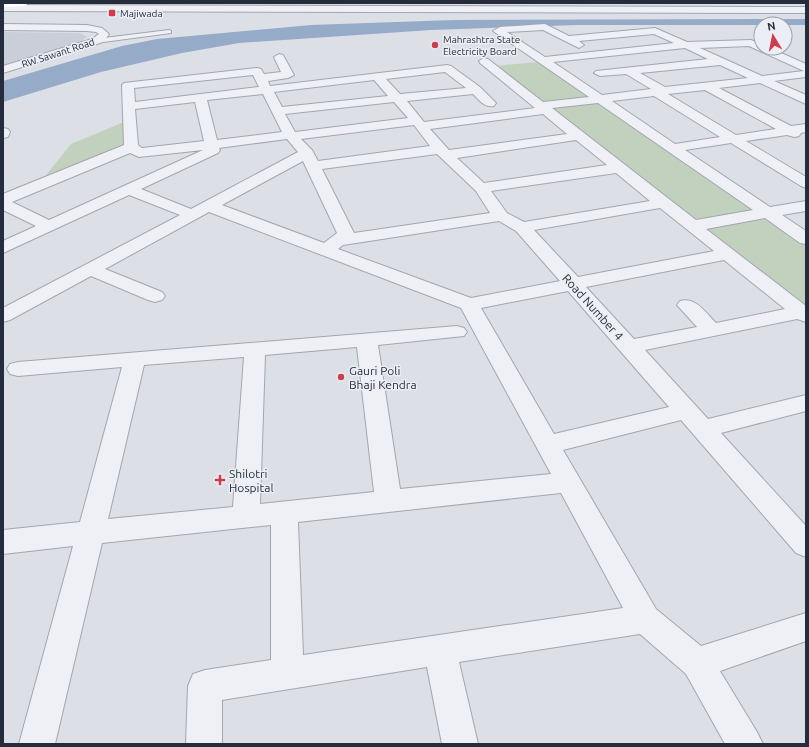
<svg xmlns="http://www.w3.org/2000/svg" width="809" height="747" viewBox="0 0 809 747" font-family="Ubuntu,sans-serif">
<rect width="100%" height="100%" fill="#dcdfe6"/>
<path fill="#caced9" d="M3 32 74 33H80L87 37 78 43 3 67Z"/>
<g fill="#c1d1bd">
<path d="M538 62 595 98 543 104 495 66Z"/>
<path d="M599 101 758 213 698 222 549 108Z"/>
<path d="M124 122V146L43 179 71 144Z"/>
<path d="M767 217 806 244V310L705 229Z"/>
</g>
<path fill="#95abc8" d="M806 19V25H577L431 30 239 43 182 53 101 72 3 102V81L122 46 157 39 311 25 454 20Z"/>
<g fill="none" stroke-linecap="round" stroke-linejoin="round">
<defs>
<path id="service" d="M169 30 171 31V33L96 43 92 41 96 39Z"/>
<g id="minor">
<path d="M3 5 806 7V13L3 11Z"/>
<path d="M3 24 87 25 102 28 109 34 105 40 100 43 3 73V66L92 39 99 34 96 32 87 31 3 30Z"/>
<path d="M545 24 569 36 655 28 687 42 751 40 761 44V48H770L806 64V77L774 81 806 95V104L760 83 719 88 791 126 806 124V132L801 133 799 136 794 137 787 135 746 141 806 177V188L801 186 731 143 685 150 770 207 806 201V211L782 215 806 231V244L800 243 765 218 706 229 806 306V322L797 319 645 350 708 419 806 395V411L721 433 806 526V557L796 553 681 420 563 450 656 609 701 646 806 613V641L720 671 757 732 763 744H725L686 674 640 634 459 662 478 744H442L427 667 222 700V744H186L188 686 193 674 205 670 271 660V525L102 543 55 744H19L73 546 3 554V530L80 522 122 367 18 376 10 374 7 369 10 364 18 362 457 326 464 328 467 332 464 336 378 345 400 489 551 474 461 308 209 212 105 269 162 292 165 296 162 300 155 302 148 300 91 276 10 320 3 322V308L180 215 129 195 3 253V241L36 226 3 210V194L124 145 122 85 124 83 257 68 261 69 264 74 281 72 274 57 279 54 283 55 294 75 288 78 268 81 270 86 447 65 451 66 480 87 496 103 494 106C485 108 479 100 473 94L407 101 424 122 535 108 480 63 479 61 484 58 488 59 543 102 589 97 493 31 500 27ZM543 30 579 48 584 45 579 41 654 34 674 43 545 57 507 32ZM749 46 804 71 762 76 700 48ZM685 48 708 59 596 71 594 73 600 76 626 74 651 89 602 95 553 62ZM720 65 748 78 665 87 640 73ZM445 72 466 88 400 94 386 79ZM253 75 259 87 135 102 134 88ZM374 80 388 96 282 107 274 92ZM705 90 776 129 736 135 668 94ZM263 94 282 132 217 140 207 100ZM654 96 720 137 675 144 612 101ZM195 102 204 141 142 148 138 145 135 109ZM394 102 408 118 295 132 285 114ZM598 103 753 210 696 220 552 108ZM543 114 567 134 449 150 430 129ZM414 125 430 146 318 161 312 150 301 139ZM287 139 298 152 191 209 141 189 218 153 220 150 219 148ZM576 140 607 165 484 183 457 158ZM203 150 49 220 12 202 130 153 139 157ZM437 154 476 191 490 213 354 233 322 169ZM303 161 337 233 324 243 222 205ZM616 173 650 201 524 222 507 213 491 191ZM660 208 714 251 578 277 534 230ZM499 221 516 231 560 281 471 298 338 249 343 245ZM724 260 785 309 716 323C705 312 696 297 680 301L677 305 697 327 634 339 586 287ZM568 291 669 407 554 434 481 308ZM357 347 374 492 260 504 265 355ZM244 357 233 507 108 519 144 365ZM561 493 623 608 303 655 298 522Z"/>
<path d="M3 128 8 129 10 132 8 137 3 138Z"/>
</g>
<path id="trunk" d="M3 3H29L25 6 3 7Z"/>
</defs>
<use href="#service" stroke="#a1a6b0" stroke-width="2"/>
<use href="#minor" stroke="#a1a6b0" stroke-width="2"/>
<use href="#trunk" stroke="#838c9d" stroke-width="2"/>
<use href="#service" fill="#eef0f5" fill-rule="evenodd"/>
<use href="#minor" fill="#eef0f5" fill-rule="evenodd"/>
<use href="#trunk" fill="#fff" fill-rule="evenodd"/>
</g>
<g fill="#d03c4b" stroke="#ebeef4" stroke-width="1.5">
<rect x="108" y="9" width="8" height="8" rx="2"/>
<circle cx="435" cy="45" r="4"/>
<circle cx="341" cy="377" r="4"/>
<path d="M218 474h4v4h4v4h-4v4h-4v-4h-4v-4h4z"/>
</g>
<g text-anchor="middle" dominant-baseline="central" stroke-width="3" stroke-linejoin="round" paint-order="stroke">
<g font-size="10" fill="#252d3d" stroke="#ebeef4" text-anchor="start">
<text x="120" y="13">Majiwada</text>
<text x="443" y="39">Mahrashtra State<tspan x="443" dy="12">Electricity Board</tspan></text>
</g>
<g font-size="10" fill="#252d3d" stroke="#ebeef4">
<text transform="translate(58 53) rotate(-18)">RW Sawant Road</text>
</g>
<g font-size="12" fill="#252d3d" stroke="#ebeef4">
<text transform="translate(593 307) rotate(48)">Road Number 4</text>
</g>
<g font-size="12" fill="#252d3d" stroke="#ebeef4" text-anchor="start">
<text x="349" y="370">Gauri Poli<tspan x="349" dy="14">Bhaji Kendra</tspan></text>
<text x="229" y="473">Shilotri<tspan x="229" dy="14">Hospital</tspan></text>
</g>
</g>
<rect width="809" height="747" fill="none" stroke="#252d3d" stroke-width="8"/>
<g transform="translate(773 36) rotate(350)"><circle r="19" fill="#ebeef4" stroke="#9ca1ab"/>
<path d="M0-3L7 15L0 10L-7 15Z" fill="#d03c4b"/>
<text y="-6" font-size="11" font-weight="bold" text-anchor="middle" fill="#252d3d">N</text>
</g>
</svg>
